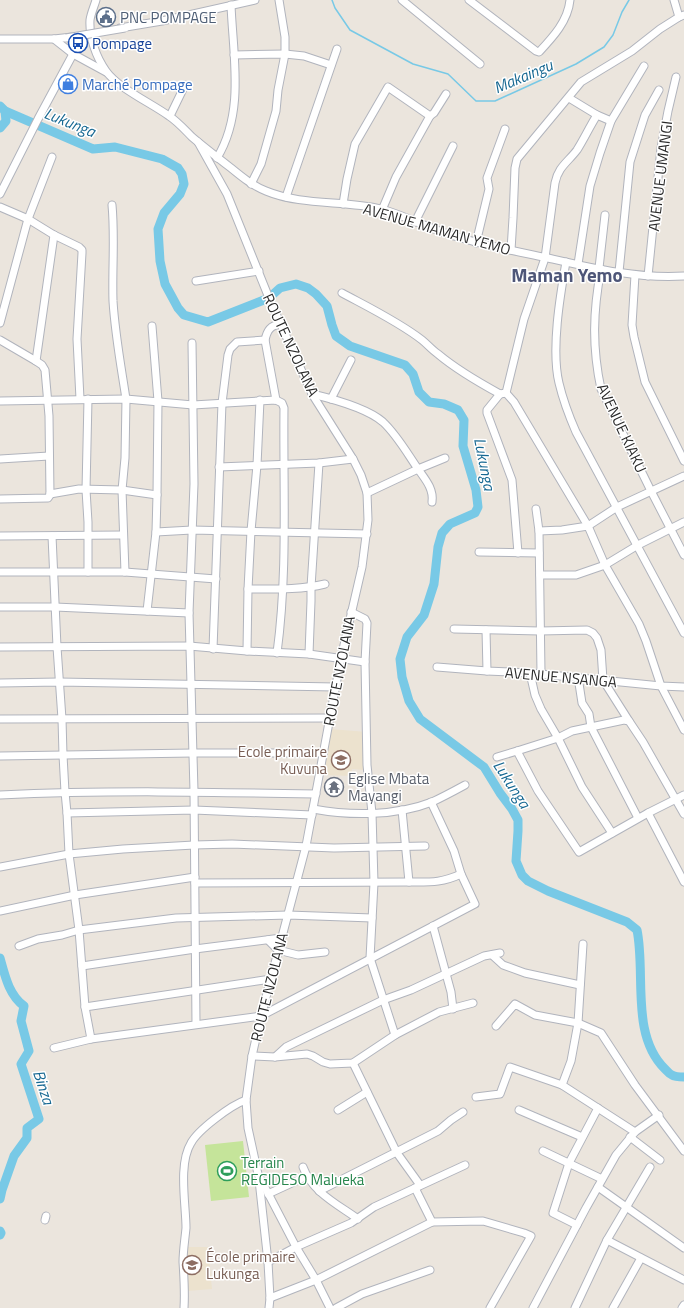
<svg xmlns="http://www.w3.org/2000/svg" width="684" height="1308" viewBox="0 0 684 1308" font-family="'Titillium Web',sans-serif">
<rect width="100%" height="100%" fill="#ebe5dd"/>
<g fill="#ece2ce">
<path d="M330 729 367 732 365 770 352 769 351 776 324 775Z"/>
<path d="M186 1247H208L212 1289 187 1291Z"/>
</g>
<path fill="#c5e49a" d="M243 1141 249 1197 211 1201 205 1145Z"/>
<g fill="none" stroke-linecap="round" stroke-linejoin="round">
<path stroke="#78c9e6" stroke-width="1.5" d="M332 0 335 8 350 30 413 64 448 74 476 101H495L576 64 604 47 613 35 622 12 629 0"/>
<g stroke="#78c9e6" stroke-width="9">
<path d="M0 106 5 111 93 149 115 147 162 159 178 168 182 174 184 184 180 194 164 213 158 229 160 261 165 284 178 308 184 315 208 322 269 298 280 288 296 284 308 288 316 294 327 306 332 325 336 336 350 346 405 365 413 374 419 392 429 402 444 404 458 410 464 420 463 446 476 490 478 507 475 513 450 524 442 533 438 547 434 584 424 615 407 637 400 659 402 677 409 701 420 719 484 767 500 793 512 809 518 820V831L516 861 522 875 528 881 548 891 627 922 637 930C646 973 630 1035 665 1069 667 1071 669 1074 672 1075 675 1077 680 1077 684 1077"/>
<path d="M0 128 6 121 5 111"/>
<path d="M0 958C5 976 9 995 24 1006L21 1021 29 1051 21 1064 39 1119 27 1128V1138L14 1156 2 1190 0 1199"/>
<path d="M0 1231 1 1233 0 1235"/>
</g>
<defs>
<g id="minor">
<path d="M96 0C94 7 91 13 90 20 89 37 96 57 106 71 118 88 151 103 169 116 177 121 185 130 192 137 205 148 218 158 231 168 242 177 253 186 266 191 302 206 344 200 381 209 404 215 425 227 448 234 481 245 514 251 548 258 592 268 638 279 684 276"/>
<path d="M402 0 480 64"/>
<path d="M469 0 536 51 539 52C553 37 568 21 570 0"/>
<path d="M674 0 679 17"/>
<path d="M120 28 162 21 255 0"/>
<path d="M0 39H54L72 37"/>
<path d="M54 39 73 54 106 72"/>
<path d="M234 55 285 54 304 56 331 65"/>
<path d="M569 98 597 115 611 121"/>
<path d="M170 116 185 85"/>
<path d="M198 142 227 194 269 298 312 394 353 459 361 475 367 493 368 520 362 567 341 658 306 846 261 1016 252 1056 246 1100 248 1128 258 1174 296 1247 316 1280 330 1308"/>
<path d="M217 158C245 112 233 56 231 5"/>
<path d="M251 184 261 164 276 111 278 90 285 54V37L279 0"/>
<path d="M0 194 38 119 73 54"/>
<path d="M286 197 337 49"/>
<path d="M343 204 347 179 355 144 388 87 430 116 434 113 446 94"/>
<path d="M112 205C115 237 112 269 113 301 115 334 121 366 126 399L125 458 122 490 125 572"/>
<path d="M0 207 28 219 54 235 79 247 82 250V253L77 339 80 399"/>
<path d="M382 210 396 177 430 116"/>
<path d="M415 222 453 146"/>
<path d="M476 243 489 189 487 178 505 129"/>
<path d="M511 250 513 218 515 168 517 159 581 82 632 51 660 29 679 17 684 15"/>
<path d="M566 262C560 296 551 350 559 383 563 400 569 416 576 432L684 633"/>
<path d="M578 264 590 186 600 153 611 121 644 66"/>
<path d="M599 268 605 215"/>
<path d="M601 269C593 311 592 347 601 389L651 491 684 555"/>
<path d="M619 272 630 162 645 115 659 90"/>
<path d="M635 275 632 325 634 337 645 382 684 461"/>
<path d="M648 276 661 148 668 111 676 77"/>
<path d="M196 281 259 271"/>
<path d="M342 293C368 307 399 322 422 340 427 344 432 350 438 354 457 370 478 382 500 394L506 393"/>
<path d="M0 323 28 219 52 157"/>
<path d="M0 340 36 361 42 365 45 370 49 416 50 495 48 498 0 499"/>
<path d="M192 343 194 484 189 613 194 791 196 1024"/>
<path d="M36 361 54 235"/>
<path d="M506 393 514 402 588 526 605 565 639 624 646 641 661 686 684 730"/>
<path d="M506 393 524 319 545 258 555 183C558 167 568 162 577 150 584 139 590 126 597 115"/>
<path d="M312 394C333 399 367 408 383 422 397 435 407 453 418 469 425 479 434 489 432 502"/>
<path d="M500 394 487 410V413L512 480 518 553"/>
<path d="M88 399 86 490 88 522V572"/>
<path d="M331 399 351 360"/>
<path d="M276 400 265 340C267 331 270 325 281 324"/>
<path d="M0 401 126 399 193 405 276 400 282 403 284 408C283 489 288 571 277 653"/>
<path d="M0 459 49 456"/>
<path d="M219 467 319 463 353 459"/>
<path d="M367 493 418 469 445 458"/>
<path d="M50 494 79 489 122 490 157 495"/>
<path d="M536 509 539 531 541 673"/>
<path d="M539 531 562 530 588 526 617 507 684 476"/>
<path d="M156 532 192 530 367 534"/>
<path d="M0 536 123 535"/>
<path d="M52 536 57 647 62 719 63 755 65 792 67 813 69 854 79 930 85 1007 91 1039"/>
<path d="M479 552 539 553"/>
<path d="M0 572H125L216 579"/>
<path d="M540 575H576L605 565 638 545 684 522"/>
<path d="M248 589C274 589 300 590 325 584"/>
<path d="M0 607H55L189 613"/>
<path d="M147 611 156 532 157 495 158 401 152 326"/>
<path d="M351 612 365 619 367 623 365 662 367 765 372 813 374 883 370 958 395 1035"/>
<path d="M454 629 540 631 587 630 593 633 597 638 601 650 603 680 629 721"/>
<path d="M486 630 487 671"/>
<path d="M0 647 189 646 247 651 309 654 365 662"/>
<path d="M213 649 222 403 228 355 230 349 237 342 265 340"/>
<path d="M247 651 248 589 251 531 257 465 260 400"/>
<path d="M309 654 311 601V587L319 463"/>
<path d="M437 667 487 671 530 673 661 686 684 687"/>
<path d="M530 673 535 695 541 709 558 738 582 787 612 833"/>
<path d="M578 677 582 703 589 714 591 727 638 818"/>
<path d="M0 683 59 682 335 687"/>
<path d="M0 719 329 718"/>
<path d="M517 751 538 791 579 852 648 813 684 795"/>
<path d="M0 756 193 753H323"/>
<path d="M497 757 517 751 558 738 572 731 624 720 629 721 643 742 684 814"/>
<path d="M0 795C105 790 211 792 316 794"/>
<path d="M313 809C351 816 396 816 432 802 443 797 454 791 465 785"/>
<path d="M402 810 409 882"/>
<path d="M67 813 194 810 312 815"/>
<path d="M648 813 684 882"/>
<path d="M0 867 69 854 123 849 194 845 232 844 334 848 425 846"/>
<path d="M195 883 409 882C430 882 442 883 461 874"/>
<path d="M0 911 75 895 195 877"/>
<path d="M433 926 451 992 453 1009"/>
<path d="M268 940 278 950 298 955 325 952"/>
<path d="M19 946 38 939 62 935 79 930 176 918 288 915 372 918"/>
<path d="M492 955 503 965 525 973 580 985"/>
<path d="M82 966 195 949 281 938"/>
<path d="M85 1007 271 979"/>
<path d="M496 1026 515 1004 535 1015 578 1023 601 1033 635 1085 684 1151"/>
<path d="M54 1048 91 1039 261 1016 475 904 461 874 454 851 431 802"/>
<path d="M252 1056 275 1057 307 1054 313 1056 323 1062 330 1064 353 1063 395 1035 439 1012 473 1003"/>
<path d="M275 1057 286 1047 383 1000 411 990 484 956 500 953"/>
<path d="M353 1063 397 1153 420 1185"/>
<path d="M562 1085 571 1061 578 1023 583 944"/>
<path d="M476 1097 500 1094 510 1067 562 1085 635 1132"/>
<path d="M338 1110 367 1092"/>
<path d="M519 1110 582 1137"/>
<path d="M630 1137 660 1160"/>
<path d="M543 1151 602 1179"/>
<path d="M303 1167C312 1192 337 1204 358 1219"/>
<path d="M259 1180 268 1262 270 1298 269 1308"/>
<path d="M598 1187 684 1248"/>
<path d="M415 1188 432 1222 483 1221 524 1233 531 1236 490 1308"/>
<path d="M319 1191 438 1131 451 1120 463 1112"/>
<path d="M268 1194 307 1176"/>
<path d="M45 1220 46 1216"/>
<path d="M577 1225 553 1213 569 1163 598 1108"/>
<path d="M607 1240 684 1280"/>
<path d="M268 1262 296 1247 351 1223 374 1207 465 1165"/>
<path d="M270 1298 316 1280 432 1222"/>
<path d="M184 1308C185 1293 184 1277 183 1262 183 1251 185 1239 186 1228 186 1205 178 1164 191 1143 198 1130 231 1105 246 1100"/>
<path d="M336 1308 362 1294 430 1270"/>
<path d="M533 1308 586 1208 616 1155 635 1132 659 1115"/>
<path d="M575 1308 607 1240 650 1167"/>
<path d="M613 1308 641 1258"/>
<path d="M682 1308 684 1305"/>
</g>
</defs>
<use href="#minor" stroke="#b1b4bd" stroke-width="9"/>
<use href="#minor" stroke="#fff" stroke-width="7"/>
<defs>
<path id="minor-bridge" d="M66 38 125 28"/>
</defs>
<use href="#minor-bridge" stroke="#b1b4bd" stroke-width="9" stroke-linecap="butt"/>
<use href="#minor-bridge" stroke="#fff" stroke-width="7"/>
</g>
<defs>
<symbol id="civic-ring" viewBox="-11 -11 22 22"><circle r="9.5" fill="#fff" stroke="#5c6f8a" stroke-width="1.5"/><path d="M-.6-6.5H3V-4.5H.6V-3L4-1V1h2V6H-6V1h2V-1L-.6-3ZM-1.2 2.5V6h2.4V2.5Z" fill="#5c6f8a"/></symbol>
<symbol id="bus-ring" viewBox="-11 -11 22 22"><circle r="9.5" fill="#fff" stroke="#1a4fb4" stroke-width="1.5"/><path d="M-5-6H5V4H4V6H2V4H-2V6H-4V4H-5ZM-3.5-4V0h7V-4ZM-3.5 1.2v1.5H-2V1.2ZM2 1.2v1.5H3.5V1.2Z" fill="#1a4fb4"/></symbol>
<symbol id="shop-ring" viewBox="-11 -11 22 22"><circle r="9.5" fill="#fff" stroke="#3f7fe0" stroke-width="1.5"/><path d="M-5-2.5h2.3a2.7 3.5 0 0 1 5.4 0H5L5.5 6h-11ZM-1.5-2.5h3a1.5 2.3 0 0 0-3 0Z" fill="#3f7fe0"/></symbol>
<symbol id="school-ring" viewBox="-11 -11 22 22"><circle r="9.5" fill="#fff" stroke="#8d6e63" stroke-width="1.5"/><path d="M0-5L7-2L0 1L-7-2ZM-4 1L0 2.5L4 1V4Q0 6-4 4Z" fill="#8d6e63"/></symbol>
<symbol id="temple-ring" viewBox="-11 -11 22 22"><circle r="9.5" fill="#fff" stroke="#6b7280" stroke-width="1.5"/><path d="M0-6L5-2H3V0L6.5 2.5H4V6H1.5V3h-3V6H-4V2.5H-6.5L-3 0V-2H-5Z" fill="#6b7280"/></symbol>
<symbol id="stadium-ring" viewBox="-11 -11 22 22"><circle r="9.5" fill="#fff" stroke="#2e9e5b" stroke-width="1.5"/><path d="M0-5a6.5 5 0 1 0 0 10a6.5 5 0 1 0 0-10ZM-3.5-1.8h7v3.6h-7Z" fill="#2e9e5b"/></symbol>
</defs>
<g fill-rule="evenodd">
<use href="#civic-ring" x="95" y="6" width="22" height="22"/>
<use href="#bus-ring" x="67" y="32" width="22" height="22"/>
<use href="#shop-ring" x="57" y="73" width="22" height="22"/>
<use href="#school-ring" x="330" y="749" width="22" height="22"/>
<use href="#temple-ring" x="323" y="776" width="22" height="22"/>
<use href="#stadium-ring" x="216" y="1160" width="22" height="22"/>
<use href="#school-ring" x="181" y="1254" width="22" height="22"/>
</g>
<g text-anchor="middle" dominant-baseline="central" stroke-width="3" stroke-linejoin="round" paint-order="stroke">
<g font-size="15" fill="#4e5e75" stroke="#fff" text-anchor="start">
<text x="120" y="17">PNC POMPAGE</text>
</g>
<g font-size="15" fill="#164399" stroke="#fff" text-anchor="start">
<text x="92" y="43">Pompage</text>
</g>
<g font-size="15" fill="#366cbe" stroke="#fff" text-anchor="start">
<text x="82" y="84">Marché Pompage</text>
</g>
<g font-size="15" fill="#2a2a2a" stroke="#fff">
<text transform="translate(660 176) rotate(-83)">AVENUE UMANGI</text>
<text transform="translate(437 229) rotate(16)">AVENUE MAMAN YEMO</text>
<text transform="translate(291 345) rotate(65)">ROUTE NZOLANA</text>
<text transform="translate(622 428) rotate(65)">AVENUE KIAKU</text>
<text transform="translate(339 671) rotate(-79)">ROUTE NZOLANA</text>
<text transform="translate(561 677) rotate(5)">AVENUE NSANGA</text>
<text transform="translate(269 987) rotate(-76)">ROUTE NZOLANA</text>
</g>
<g font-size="15" fill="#785e54" stroke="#fff" text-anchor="end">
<text x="327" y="751">Ecole primaire<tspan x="327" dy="17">Kuvuna</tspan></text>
<text x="206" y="1256" text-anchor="start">École primaire<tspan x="206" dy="17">Lukunga</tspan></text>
</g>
<g font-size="15" fill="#5b616d" stroke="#fff" text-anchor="start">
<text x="348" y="778">Eglise Mbata<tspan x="348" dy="17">Mayangi</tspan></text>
</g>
<g font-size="15" fill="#27864d" stroke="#fff" text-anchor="start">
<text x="241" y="1162">Terrain<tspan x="241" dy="17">REGIDESO Malueka</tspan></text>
</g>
<g font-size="16" font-style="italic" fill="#176892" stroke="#fff">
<text transform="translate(523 76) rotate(-23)">Makaingu</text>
<text transform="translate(70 122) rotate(22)">Lukunga</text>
<text transform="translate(485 464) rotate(79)">Lukunga</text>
<text transform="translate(512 784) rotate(57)">Lukunga</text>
<text transform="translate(44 1087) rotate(72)">Binza</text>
</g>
<g font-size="19" font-weight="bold" fill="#4e5678" stroke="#fff">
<text x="567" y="274">Maman Yemo</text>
</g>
</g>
</svg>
